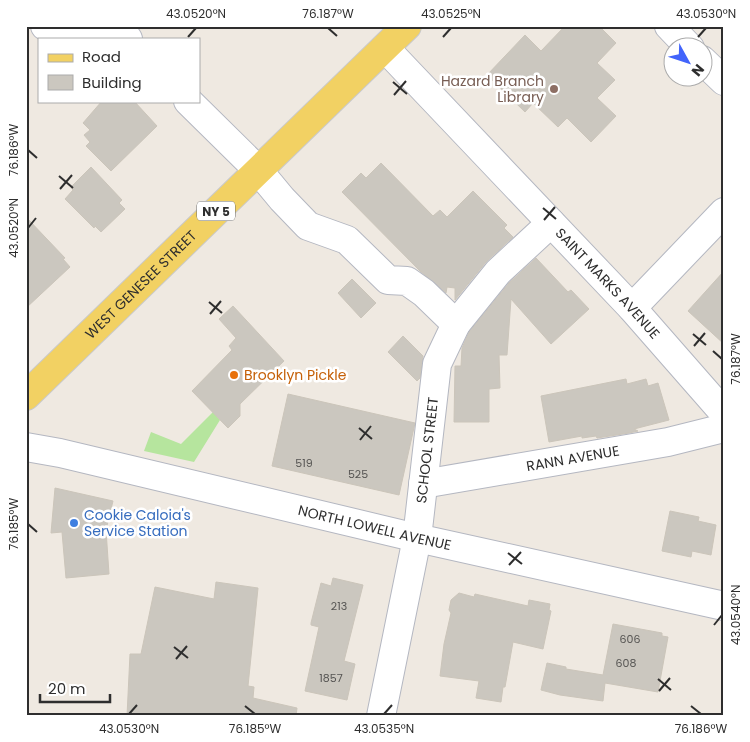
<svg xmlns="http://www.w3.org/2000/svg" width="750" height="742" viewBox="0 0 750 742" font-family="Poppins,sans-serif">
<rect width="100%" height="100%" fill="#efe9e1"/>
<path fill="#b6e59e" d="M213 412 220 420 194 462 144 451 151 432 181 444Z"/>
<g fill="#cbc7bf" stroke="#cbc5ba">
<path d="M565 26H599L616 43 597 63 615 80 597 98 616 116 591 142 567 118 558 127 533 103 525 112 487 75 525 35 541 51Z"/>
<path d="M102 101H134L157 126 111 171 86 146 90 142 84 135 90 130 83 123Z"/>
<path d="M381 163 433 216 440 210 447 217 473 191 507 225 504 228 513 237 486 262 455 300V288L447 287 446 293 420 271 342 192 361 173 366 178Z"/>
<path d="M91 167 122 200 119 203 125 209 101 232 95 226 94 228 65 199 73 190 71 187Z"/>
<path d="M26 217 65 258 63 259 70 267 26 308Z"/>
<path d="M536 258 568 292 571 290 589 309 551 344 511 299 507 355H499L500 388 489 389V422H454L455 366H461L462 348 469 332 509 283Z"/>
<path d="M724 271V344L688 311Z"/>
<path d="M352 279 376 303 361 318 338 293Z"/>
<path d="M233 306 284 361 240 404V416L228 428 192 391 232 350 229 346 236 338 219 319Z"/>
<path d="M403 336 423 356 420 378 417 381 388 352Z"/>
<path d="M626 379 627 384 646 379 648 386 658 383 669 420 634 429 638 431 629 433 597 438 596 436 582 438V436L549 442 541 396Z"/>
<path d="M288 394 415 423 399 495 272 466Z"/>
<path d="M55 488 113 501 106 530 109 574 66 578 62 532 51 533Z"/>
<path d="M670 511 699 517 698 521 716 525 711 555 692 551 691 557 662 551Z"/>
<path d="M333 578 363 585 344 661 355 664 347 700 305 691 319 627 311 625V623L321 583 331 586Z"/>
<path d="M216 582 258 588 248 686 254 687 253 698 297 708 296 716H127L130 654H141L155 587 214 599Z"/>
<path d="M459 593 474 597 475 594 528 606 529 600 550 604 549 610 551 611 543 649 513 642 505 687H503L501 702 476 698 479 681 440 676 444 644 451 613 449 610 451 600Z"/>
<path d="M613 624 662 633V636L668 637 658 692 605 683 603 701 560 695 541 690 547 663 566 667V669L603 675Z"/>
</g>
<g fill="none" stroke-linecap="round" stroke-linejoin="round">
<defs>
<g id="minor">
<path d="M45 26 98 39"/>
<path d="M119 26 128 39"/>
<path d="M669 26 690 48"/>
<path id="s1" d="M385 48 632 308 724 413"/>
<path d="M702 60 724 81"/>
<path d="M188 101 258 170 282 199 308 226 347 240 388 280 407 281 424 293 456 324"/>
<path d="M632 308 724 212"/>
<path id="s2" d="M26 447 60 453 417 538 724 606"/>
<path id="s3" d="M423 484 668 442 724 428"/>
<path id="s4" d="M381 716 417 538 437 364 456 324 498 272 551 223"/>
</g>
<g id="major">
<path id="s5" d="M26 396 407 26"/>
</g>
</defs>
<use href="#minor" stroke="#b4b7c1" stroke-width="30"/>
<use href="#major" stroke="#c9c9c9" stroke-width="30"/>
<use href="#minor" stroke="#fff" stroke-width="28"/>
<use href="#major" stroke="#f2d163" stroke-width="28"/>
</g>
<path fill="none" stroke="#2e2e2e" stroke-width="2" d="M328 28 337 36M188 37 196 28M443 37 451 28M698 37 706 28M393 82 407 94M394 95 406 81M28 150 37 158M59 176 73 188M60 189 72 175M543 208 556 219M544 220 555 207M28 228 36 218M209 302 222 313M210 314 221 301M693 334 706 345M694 346 705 333M713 351 722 359M359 428 372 439M360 440 371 426M28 524 37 532M508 553 522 564M509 565 521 552M714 625 722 615M174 647 188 658M176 659 187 646M658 679 671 690M659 691 670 678M245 706 255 714M691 706 701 714M129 714 137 705M384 714 392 705"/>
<circle fill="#8d6e63" stroke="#fff" stroke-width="2" cx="554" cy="89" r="5"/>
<circle fill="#e8710a" stroke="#fff" stroke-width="2" cx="234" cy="375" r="5"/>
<circle fill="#3f7fe0" stroke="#fff" stroke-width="2" cx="74" cy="523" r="5"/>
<g text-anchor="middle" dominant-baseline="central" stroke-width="5" stroke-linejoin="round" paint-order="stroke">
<g font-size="11" fill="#555452">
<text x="304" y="463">519</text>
<text x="358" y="474">525</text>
<text x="339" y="606">213</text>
<text x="630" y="639">606</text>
<text x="626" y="663">608</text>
<text x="331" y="678">1857</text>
</g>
<rect fill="#fff" stroke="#6d6d6d" stroke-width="1" x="197" y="201.5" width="38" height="19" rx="4"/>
<g font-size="12" font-weight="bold" fill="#2e2e2e">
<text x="216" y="211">NY 5</text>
</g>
<g font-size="14" fill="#785e54" stroke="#fff" text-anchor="end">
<text x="544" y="81">Hazard Branch<tspan x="544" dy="16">Library</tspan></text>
</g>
<g font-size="14" fill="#2e2e2e" stroke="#fff">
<text stroke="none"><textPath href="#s1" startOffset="324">SAINT MARKS AVENUE</textPath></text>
<text stroke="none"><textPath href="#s5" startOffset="160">WEST GENESEE STREET</textPath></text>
<text stroke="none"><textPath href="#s4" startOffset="270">SCHOOL STREET</textPath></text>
<text stroke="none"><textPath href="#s3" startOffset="152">RANN AVENUE</textPath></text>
<text stroke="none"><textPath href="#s2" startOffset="358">NORTH LOWELL AVENUE</textPath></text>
</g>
<g font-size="14" fill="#c56008" stroke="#fff" text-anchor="start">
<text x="244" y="375">Brooklyn Pickle</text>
</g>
<g font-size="14" fill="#366cbe" stroke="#fff" text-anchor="start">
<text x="84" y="515">Cookie Caloia's<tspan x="84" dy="16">Service Station</tspan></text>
</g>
</g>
<rect width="750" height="742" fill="none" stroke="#ffffff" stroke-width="55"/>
<rect x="38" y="38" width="162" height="65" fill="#ffffff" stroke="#ababab"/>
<rect x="48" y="54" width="25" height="8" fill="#f2d163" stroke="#ababab"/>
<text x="82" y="62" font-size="15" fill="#2e2e2e">Road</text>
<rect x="48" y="75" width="25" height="15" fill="#cbc7bf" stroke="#ababab"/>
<text x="82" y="88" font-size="15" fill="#2e2e2e">Building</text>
<g transform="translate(688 62) rotate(130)"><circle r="24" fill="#ffffff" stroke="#ababab"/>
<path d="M0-4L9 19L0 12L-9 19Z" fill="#4264fb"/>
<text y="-8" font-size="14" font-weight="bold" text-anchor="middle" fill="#2e2e2e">N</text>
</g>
<path d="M40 694v8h70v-8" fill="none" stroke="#2e2e2e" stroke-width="2.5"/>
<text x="48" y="694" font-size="15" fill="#2e2e2e" stroke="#ffffff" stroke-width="4" paint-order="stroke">20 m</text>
<rect x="28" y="28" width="694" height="686" fill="none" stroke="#2e2e2e" stroke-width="2"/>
<g font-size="12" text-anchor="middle" fill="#2e2e2e">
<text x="196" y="18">43.0520°N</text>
<text x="328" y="18">76.187°W</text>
<text x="451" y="18">43.0525°N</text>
<text x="706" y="18">43.0530°N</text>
<text transform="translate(14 150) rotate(-90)" y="4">76.186°W</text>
<text transform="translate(14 228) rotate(-90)" y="4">43.0520°N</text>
<text transform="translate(736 359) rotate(-90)" y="4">76.187°W</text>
<text transform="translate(14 524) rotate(-90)" y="4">76.185°W</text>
<text transform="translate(736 615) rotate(-90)" y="4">43.0540°N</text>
<text x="129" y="733">43.0530°N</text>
<text x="255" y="733">76.185°W</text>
<text x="384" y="733">43.0535°N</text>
<text x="701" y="733">76.186°W</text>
</g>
</svg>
